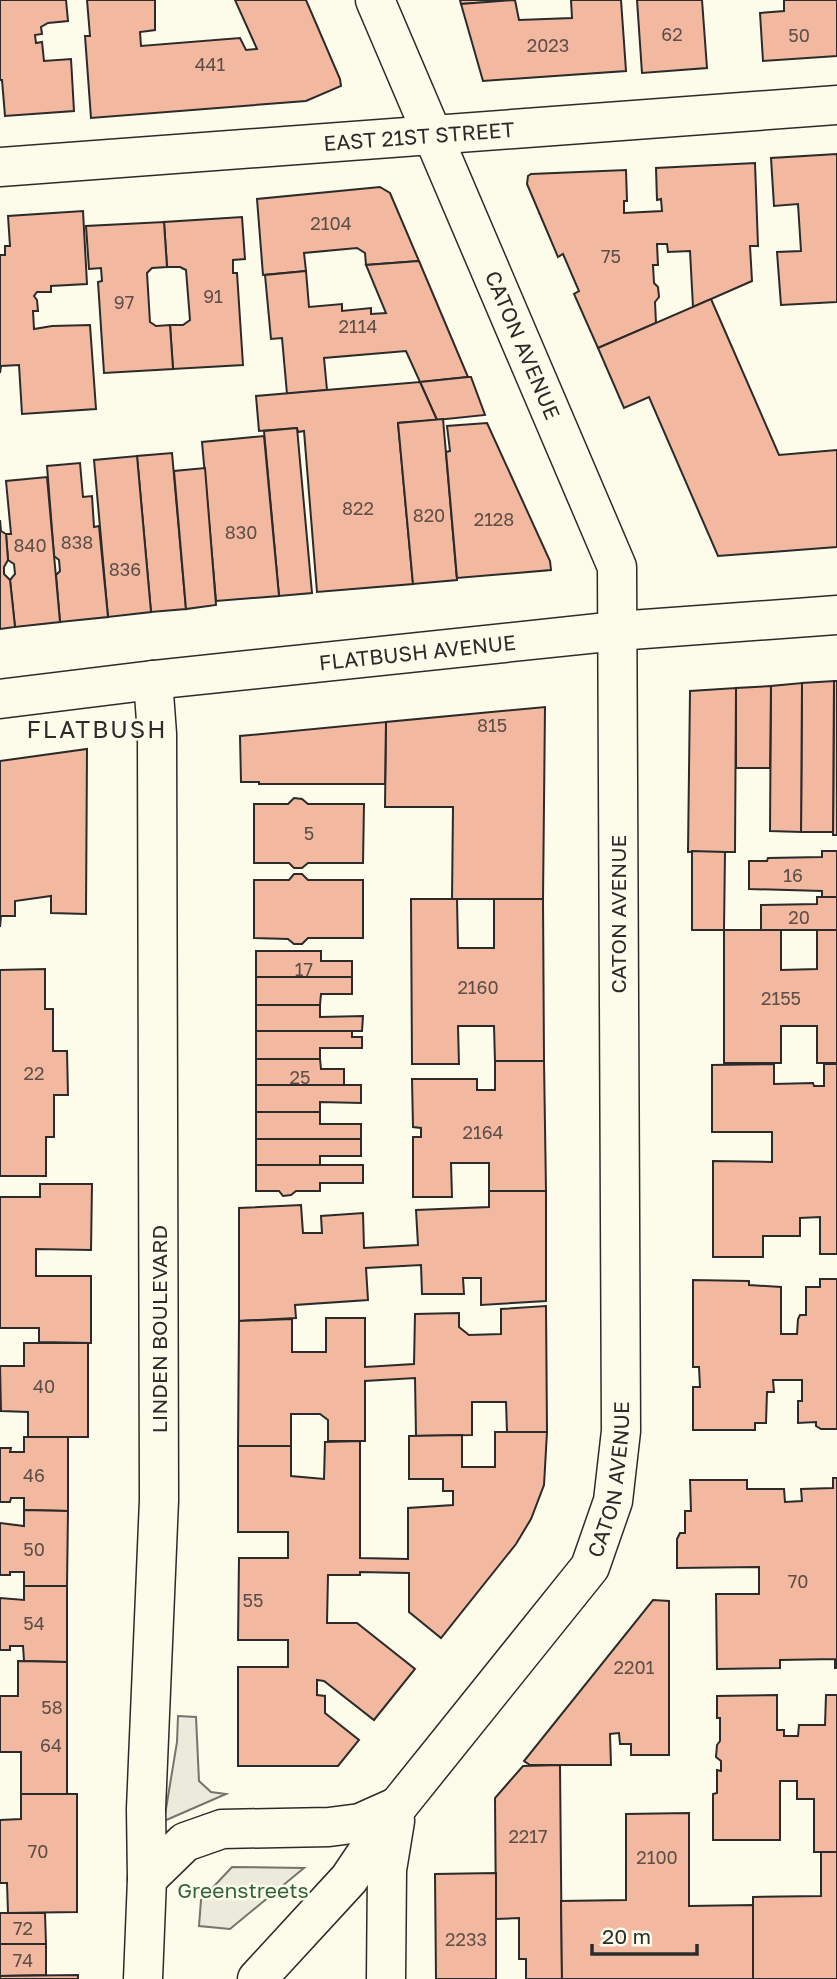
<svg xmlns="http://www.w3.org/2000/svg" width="837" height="1979" viewBox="0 0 837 1979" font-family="'Golos Text',sans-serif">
<rect width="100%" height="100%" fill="#fdfbea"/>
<path fill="#ecebdb" stroke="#74746e" stroke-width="2" d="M232 1867 304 1868 230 1929 199 1926 201 1900Z"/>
<path fill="#eceadb" stroke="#74746e" stroke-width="2" d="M178 1716 196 1717 199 1781 211 1792 226 1794 164 1821 177 1742Z"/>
<g fill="#f2b8a0" stroke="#2b2b2b" stroke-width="2">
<path d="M0 0H66L68 21 48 23 41 27 42 34 35 35 36 43 42 42 44 61 71 59 74 111 5 116 2 80H0Z"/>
<path d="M87 0H155V30L140 32 141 46 240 38 246 50 257 49 235 0H306L340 79 341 86 306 101 91 118 85 36H90Z"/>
<path d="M460 0H507V1L461 4Z"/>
<path d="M515 0 519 20 572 18 571 0H621L626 71 483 81 461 4Z"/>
<path d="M637 0H702L707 68 642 73Z"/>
<path d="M784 0H837V56L763 61 760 13 784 11Z"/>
<path d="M837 154V302L781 305 777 252 801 251 798 204 774 206 771 158Z"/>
<path d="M755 163 758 246H750L752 281 693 307 690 251 668 252 667 244H657L658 265H653L654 283 658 287 659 297 655 302 656 323 598 348 574 294 579 291 563 254 558 257 527 184 528 176 531 174 626 170 627 201H624V213L662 211 661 199 657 200 656 168Z"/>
<path d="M380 187 390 193 419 261 366 265 365 253 357 248 304 253 306 271 263 275 257 199Z"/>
<path d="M83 211 87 284 51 286V292H37L34 296 37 300 38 311H33L34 329 52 326 90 325 96 409 22 414 19 365 1 366 0 373V255H5V246H10L8 216Z"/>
<path d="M242 217 245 259 233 260V273H237L243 365 173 369 170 325H183L190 320 186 270 180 267H167L164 222Z"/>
<path d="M164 222 167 267 152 268 147 273 150 322 156 326 170 325 173 369 104 373 98 282 102 281 101 268 89 269 86 226Z"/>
<path d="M419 261 468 377 420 382 406 351 324 358 327 390 287 394 282 338 271 339 265 275 306 271 309 307 342 304V311L371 308V314L386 313 366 265Z"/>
<path d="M711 299 779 455 837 450V547L718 556 649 397 624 408 598 348Z"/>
<path d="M468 377H471L485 415 437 420 420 382Z"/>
<path d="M420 382 437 420 398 423 413 584 317 592 304 431 298 432 297 428 259 431 256 396Z"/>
<path d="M443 419 457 580 413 584 398 423Z"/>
<path d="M487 423 550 561 551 570 457 578 446 452 450 451 447 426Z"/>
<path d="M297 428 312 593 279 596 264 431Z"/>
<path d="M264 436 279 596 216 601 202 442Z"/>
<path d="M172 453 186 609 151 612 137 456Z"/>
<path d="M137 456 151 612 108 617 94 460Z"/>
<path d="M80 463 83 497 92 496 94 527 99 526 108 617 60 622 56 575 60 571 59 560 54 556 47 466Z"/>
<path d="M205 468 216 605 186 609 174 471Z"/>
<path d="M47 477 60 622 15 627 10 580 15 574 14 564 8 560 6 534H11L6 481Z"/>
<path d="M0 520 1 531 6 534 8 560 4 567V574L10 580 15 627 0 629Z"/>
<path d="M834 681H837V835H833V832Z"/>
<path d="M834 681 833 832H801L802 683Z"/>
<path d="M802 683 801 832 770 831 771 686Z"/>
<path d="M771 686 770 768H736V688Z"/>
<path d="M736 688 735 852H688L690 691Z"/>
<path d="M545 707 543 899H452L453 807H385L386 722Z"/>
<path d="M386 722 385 784H259V782H241L240 736Z"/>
<path d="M87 749 86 914 51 913V896L15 901V916H1L0 927V761Z"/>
<path d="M294 798 302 799 308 804H364L363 863H308L302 868H294L289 863H254V804H288Z"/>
<path d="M692 851 725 852 724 930H692Z"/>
<path d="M822 851H837V897H822V891L749 889V861H767L768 858 822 857Z"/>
<path d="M294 874H302L308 880H363V938H308L302 944H294L288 939 254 938V880H289Z"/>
<path d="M817 897H837V930H761V905L817 904Z"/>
<path d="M411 899H457L458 948H494V899H543L544 1061H495L494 1026H458L459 1064H412Z"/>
<path d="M724 930H781V970L817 969V930H837V1063H817V1026H781V1063H724Z"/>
<path d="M256 951H321V961H352V977H256Z"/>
<path d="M45 969V1009H53V1051H67L68 1095H54V1137H46V1176H0V970Z"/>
<path d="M256 977H352V994H321L320 1005H256Z"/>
<path d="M256 1005H320V1017L363 1016 362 1031H256Z"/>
<path d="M256 1031H352V1037H362V1048H320V1059H256Z"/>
<path d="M256 1059H320L321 1069H344V1085H256Z"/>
<path d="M495 1061H544L546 1191H489V1163H451L452 1197H413V1137H421V1128L413 1127 412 1079H477V1090H495Z"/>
<path d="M774 1064V1084L813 1083 814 1086H824V1064H837V1254H820V1217L800 1218V1236H763V1257H713V1161L772 1162V1132H712V1065Z"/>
<path d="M256 1085H361V1103L320 1102V1112H256Z"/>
<path d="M256 1112H320V1124H361V1139H256Z"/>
<path d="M256 1139H361V1156H320V1165H256Z"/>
<path d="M256 1165H363V1183H320V1191H296L291 1195 283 1196 279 1191H256Z"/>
<path d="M40 1184H92L91 1250 36 1249V1276H91V1343L39 1342V1328H0V1197H40Z"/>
<path d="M489 1191H546V1301L481 1305V1278H463L464 1294H422L421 1265 366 1268 368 1300 295 1305 296 1318 239 1321V1208L301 1205 303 1233H322L321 1216 363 1213 364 1248 418 1245 416 1210 489 1207Z"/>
<path d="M820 1279H837V1429H821L816 1426V1422L798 1423V1401H802V1380H773L774 1392H767L766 1423H755V1430H693V1387H700L699 1367H693V1280L749 1281V1285L781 1287V1334H797L798 1319 800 1315H806V1287H820Z"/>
<path d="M546 1306 547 1432H507L506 1402H472V1435L416 1436 415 1378 365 1381V1441H328V1420L320 1414H291V1446H238L239 1321 292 1319V1352H326V1318H365V1367L414 1364 415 1314 459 1313V1327L469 1335 501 1334V1309Z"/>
<path d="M24 1343H88V1437H28V1412L1 1411 0 1366H24Z"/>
<path d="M495 1432H547L544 1485 531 1519 516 1544 441 1638 409 1612V1573L360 1572V1575H328L327 1623H357L415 1669 374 1720 324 1681 317 1680V1695L325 1696V1713L359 1740 338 1766H238V1667H288V1640H238L239 1558H288V1532H238V1446H291V1476L324 1479 325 1442 360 1441V1558L408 1559V1508L453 1505V1491H443V1479H409V1436L462 1435V1467H495Z"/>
<path d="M24 1437H68V1511L24 1510V1498H11L10 1502H0V1448H11L10 1452H24Z"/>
<path d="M833 1478H837V1668H835V1659L780 1660V1668L717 1669 716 1594H759V1567L677 1568V1539L680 1533H685V1511H691L690 1480H747V1489H784L785 1502 802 1501 801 1489 833 1488Z"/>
<path d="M24 1510 68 1511 67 1586H24V1572H10V1575H0V1523L24 1526Z"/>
<path d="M24 1586H67V1662L24 1661 23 1646H10V1650H0V1598L24 1600Z"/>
<path d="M653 1600 669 1601V1755H631V1744H620L619 1733 610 1734 611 1765H530L524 1761Z"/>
<path d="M18 1661 67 1662V1794H21V1752H0V1696H18Z"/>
<path d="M777 1695V1730H784V1736H798L799 1725H825L826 1695H837V1852H814V1799H797V1781H780V1840H713V1794L717 1793V1770L721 1771V1761L716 1757 717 1745 720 1741V1718H717V1696Z"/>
<path d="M560 1765 562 1979H526V1959H519V1918L496 1919 495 1798 523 1766Z"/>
<path d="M21 1794H77V1912L8 1913 7 1883H0V1820L21 1819Z"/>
<path d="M689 1813V1906L753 1905V1979H562L561 1901 626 1900V1814Z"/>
<path d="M821 1852H837V1979H753V1897L821 1896Z"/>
<path d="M496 1873V1979H436L435 1874Z"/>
<path d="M0 1913H45L46 1944H0Z"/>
<path d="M0 1944H46V1975L0 1976Z"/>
<path d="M78 1975V1979H0V1976Z"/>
</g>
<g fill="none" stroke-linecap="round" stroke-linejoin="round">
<defs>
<g id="minor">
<path id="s1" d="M0 167 837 105"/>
</g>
<g id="major">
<path id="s2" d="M0 699 153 680 617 631 837 615"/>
<path d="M147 1879 146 1809 159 1500 157 734 153 680"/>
</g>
<g id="highway">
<path d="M143 1979 147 1879 185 1842 222 1829 329 1827 360 1823 398 1806"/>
<path id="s3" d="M257 1979 349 1879 398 1806 590 1567 613 1501 621 1431 617 567 375 0"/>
<path d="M386 1979 387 1870 395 1821"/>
</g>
</defs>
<use href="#minor" stroke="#2b2b2b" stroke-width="41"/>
<use href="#major" stroke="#2b2b2b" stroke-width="41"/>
<use href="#highway" stroke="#2b2b2b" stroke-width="41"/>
<use href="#minor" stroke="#fdfbea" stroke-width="38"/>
<use href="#major" stroke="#fdfbea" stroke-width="38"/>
<use href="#highway" stroke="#fdfbea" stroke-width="38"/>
</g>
<g text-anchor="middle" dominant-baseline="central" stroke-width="5" stroke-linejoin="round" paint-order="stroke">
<g font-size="18" fill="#5d4e48">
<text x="672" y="34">62</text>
<text x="799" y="35">50</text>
<text x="548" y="45">2023</text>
<text x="210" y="64">441</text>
<text x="331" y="223">2104</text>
<text x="611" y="256">75</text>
<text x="213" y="296">91</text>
<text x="124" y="302">97</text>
<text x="358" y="326">2114</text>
<text x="358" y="508">822</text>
<text x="429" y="515">820</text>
<text x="494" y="519">2128</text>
<text x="241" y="532">830</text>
<text x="77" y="542">838</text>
<text x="30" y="545">840</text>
<text x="125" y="569">836</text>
<text x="492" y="725">815</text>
<text x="309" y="833">5</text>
<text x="793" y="875">16</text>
<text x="799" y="917">20</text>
<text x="304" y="969">17</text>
<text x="478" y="987">2160</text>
<text x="781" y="998">2155</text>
<text x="34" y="1073">22</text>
<text x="300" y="1077">25</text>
<text x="483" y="1132">2164</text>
<text x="44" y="1386">40</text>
<text x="34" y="1475">46</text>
<text x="34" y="1549">50</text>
<text x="798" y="1581">70</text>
<text x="253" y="1600">55</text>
<text x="34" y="1623">54</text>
<text x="634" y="1667">2201</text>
<text x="52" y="1707">58</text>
<text x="51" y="1745">64</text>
<text x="528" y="1836">2217</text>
<text x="38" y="1851">70</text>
<text x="657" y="1857">2100</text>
<text x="23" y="1928">72</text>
<text x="466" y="1939">2233</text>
<text x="23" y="1960">74</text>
</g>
<g font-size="21" fill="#2b2b2b" stroke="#fdfbea">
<text stroke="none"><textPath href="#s1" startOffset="420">EAST 21ST STREET</textPath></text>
<text transform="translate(523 345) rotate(67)">CATON AVENUE</text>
<text stroke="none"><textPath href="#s2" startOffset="420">FLATBUSH AVENUE</textPath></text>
<text transform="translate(618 914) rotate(-90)">CATON AVENUE</text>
<text transform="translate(159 1329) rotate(-90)">LINDEN BOULEVARD</text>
<text stroke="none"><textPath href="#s3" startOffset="621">CATON AVENUE</textPath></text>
</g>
<g font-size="21" fill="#34623c" stroke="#fdfbea">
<text x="243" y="1890">Greenstreets</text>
</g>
<g font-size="24" letter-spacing="2" fill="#2b2b2b" stroke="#fdfbea">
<text x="97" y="728">FLATBUSH</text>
</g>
</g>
<path d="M592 1944v10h105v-10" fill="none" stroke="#2b2b2b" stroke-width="3.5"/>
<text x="602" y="1944" font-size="21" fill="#2b2b2b" stroke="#fdfbea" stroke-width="5" paint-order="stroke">20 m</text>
</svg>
